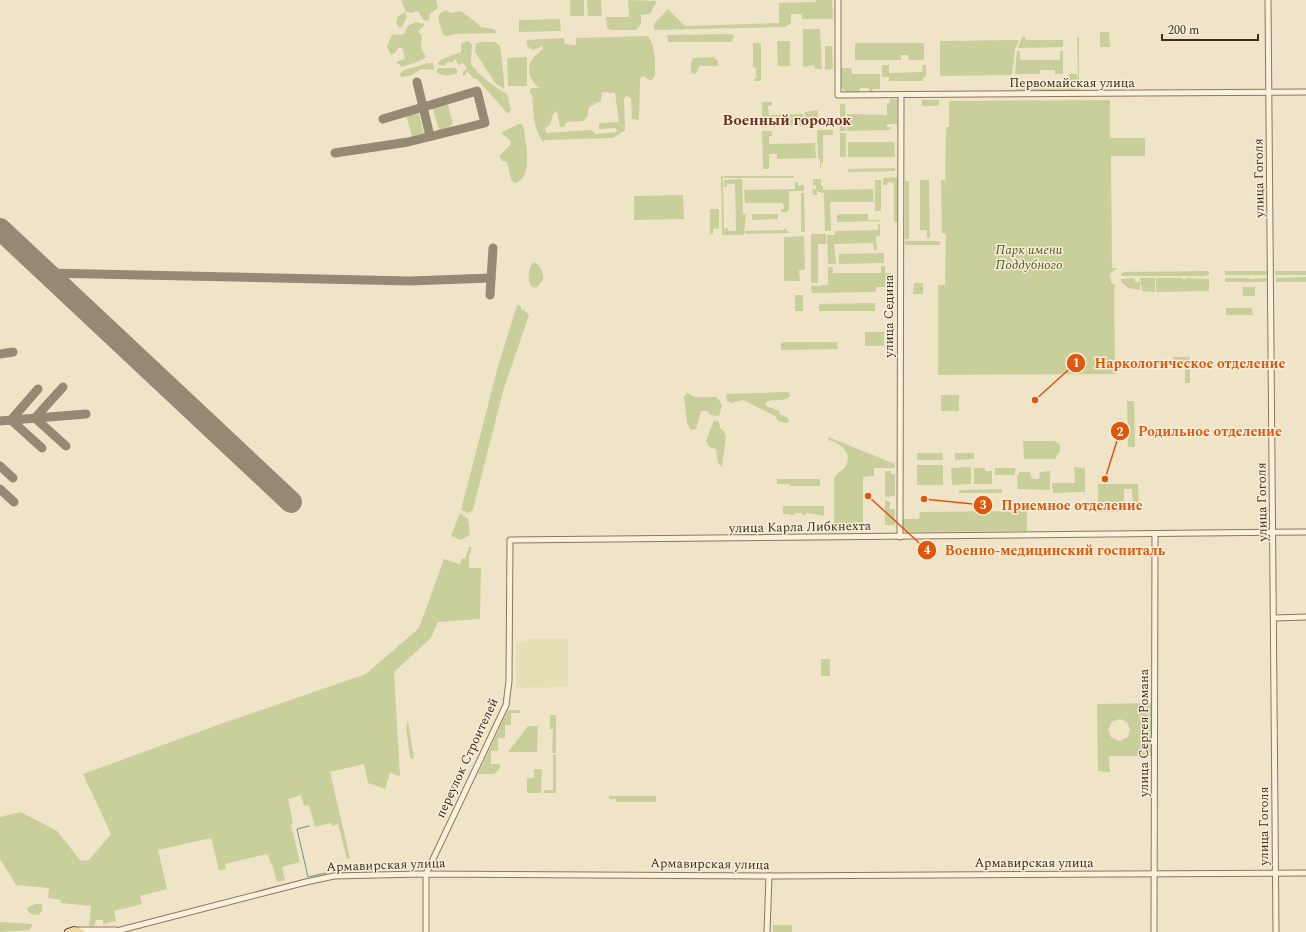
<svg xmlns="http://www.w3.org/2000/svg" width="1306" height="932" viewBox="0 0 1306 932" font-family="Spectral,serif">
<rect width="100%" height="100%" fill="#f0e4c8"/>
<path fill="#e6deb5" d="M526 639H568V687L516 688V642H526Z"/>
<g fill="#c9cf9b" fill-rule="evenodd">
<path d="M401 0H436L438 8 430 14 429 20 424 21 418 11 411 13 406 12Z"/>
<rect x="570" y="0" width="14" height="16"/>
<path d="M587 0H601L602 16H588Z"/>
<path d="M628 0 657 1 650 14 641 15V24L636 30H610L607 27 606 17H629Z"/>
<path d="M816 0H832L833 19H802V14H791V23L785 27 654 30V24L668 9 685 26 779 23V3L816 2Z"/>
<path d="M446 10 450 13 460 11C468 16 474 20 481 27L494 29 497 33 455 34 448 36 443 35 438 18 440 13Z"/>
<path d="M405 12 407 16 402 27H399L396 23 398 16Z"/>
<path d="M560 19 561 31 519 32V20Z"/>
<path d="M415 22 425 24 418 32 422 35 421 48 426 57 422 60 402 67 396 62 405 59 403 49 399 47 395 53 391 55 387 46 392 35 404 34 408 26Z"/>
<path d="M803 29H820L822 69H815L814 65 803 67Z"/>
<path d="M1100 32H1109L1110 47H1100Z"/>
<path d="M732 34 734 37 731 42H668L667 35Z"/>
<path d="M648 36 652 43 655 58V75L651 81 643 76 640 78 639 120 632 119 631 99 630 97 626 96 624 99 625 130 613 138 545 140 543 142C532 125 534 113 532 95L529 92 531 88H540C526 79 525 61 540 52V50H543V46L533 50 527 46V40L564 38 565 44 576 45V38ZM602 92 615 93 619 122 601 123 599 124V129L616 128 617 132 596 134 591 130 546 133 545 128 550 125 553 114 557 111 560 127H564L567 122 583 121 587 117 589 107 601 101Z"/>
<path d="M1022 37H1025L1026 40H1063V47L1018 48Z"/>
<path d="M1077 37H1079V85H1070L1069 74H1077L1078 80Z"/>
<path d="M1019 40 1015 49 1012 75 940 76V41Z"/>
<path d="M468 41 472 45 471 64C479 75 495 88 507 94L511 110 508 114 477 79 473 78 467 71 465 75 463 76V72L467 68 463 63 459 65 455 59 453 62 446 63 444 66 437 64C441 58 454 55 461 52V43Z"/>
<path d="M777 41H790V66H778Z"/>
<path d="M483 42H495L500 46C501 52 505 86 504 89L495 83 475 52 476 43Z"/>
<path d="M753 43H761V81H754V79L756 78V68L753 67Z"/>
<path d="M855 43H924V60H909L908 55H901V60H855Z"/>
<path d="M825 46H832L833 69 825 70Z"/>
<path d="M1017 51H1020V60H1060V51H1063V74H1055V70H1040V74H1015Z"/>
<path d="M527 57V86H508L507 58Z"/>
<path d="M713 57 718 61V66H700L696 74 691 73V62L693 58Z"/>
<path d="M428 63H433L434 70 421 69 412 75 402 77 399 75 404 70Z"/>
<path d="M882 65H889V73L922 72 923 65H926V77L923 78V81H889V77H882Z"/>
<path d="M438 68H456L458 72C453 76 441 77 436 72Z"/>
<path d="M839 68H851L852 74H880V89H873L872 92H869V88H860L859 92H846L840 86Z"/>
<rect x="1103" y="80" width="19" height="7"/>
<path d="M1080 88 1079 90H1015V89Z"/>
<path d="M890 99H897V124H887V127H891V130L847 131V114L887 115V103H890Z"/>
<rect x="922" y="100" width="17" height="6"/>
<path d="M1110 100V138H1145V156H1111L1112 268H1117L1110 274 1111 282 1117 287H1114L1115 374 938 375V285H945L946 234 942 233 941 180H945V194L946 127H949V101Z"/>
<path d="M447 102 453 123 445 131 440 133 432 106Z"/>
<path d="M762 102H772V105L768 106 769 115 803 114V126L762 127Z"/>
<path d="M840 104H845L846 131H840Z"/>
<path d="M818 110V118L807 119V127H805V112Z"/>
<path d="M418 111 425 137 415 139 412 136 406 115Z"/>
<path d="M518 124H522L524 128C525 142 535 179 514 183L511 179 507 162 502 161 499 156 511 144 510 140 502 134V132Z"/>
<path d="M817 130H833V135H823V163H821V169H820V159H818Z"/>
<path d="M762 131H772V136H769V144L815 143 816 158 777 159V154H769V169H763Z"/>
<rect x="840" y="133" width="6" height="24"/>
<path d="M848 142H894L895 157H848Z"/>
<path d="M895 168V171L848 172V169Z"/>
<path d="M721 176H723L724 231 725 228H728V231H736L735 184H727V187H724V180L742 179 743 214H746L744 235H722Z"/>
<rect x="724" y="176" width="70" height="2"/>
<path d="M898 177V222H894V183L888 182 887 185H883V178Z"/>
<path d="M813 179H821V186H823V190L873 189 874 202H830L831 231H825L824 193 818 192 817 188V195H813L812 189H816V185H813Z"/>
<rect x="875" y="180" width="6" height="31"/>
<path d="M920 180H929L930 238H927V230H920Z"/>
<rect x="905" y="181" width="4" height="58"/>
<path d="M795 182H798V186L804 185V191H789V209L787 212H781V209H784L783 203H745L744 190 795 189Z"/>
<path d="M801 193H804L805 232H801Z"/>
<path d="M683 195 684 219 634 220V196Z"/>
<path d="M710 209H719V228L713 229V234H710Z"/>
<path d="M752 214H778V219L752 220Z"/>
<path d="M837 214H868V220H880V221L837 222Z"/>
<path d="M878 224H880V236H876L877 250H874L873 243 834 244 836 264H828L827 235H835V231L878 230Z"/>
<path d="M784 228 790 233 745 234V231L784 230Z"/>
<path d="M811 234H826V244H818V283H811Z"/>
<path d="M804 236 805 270H799L800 281H786L784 280V237Z"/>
<rect x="905" y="241" width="35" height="4"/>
<path d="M884 253V263L839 264V254Z"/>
<path d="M534 262C539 264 539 265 541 269 546 281 543 279 536 288L531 286C527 279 528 267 534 262Z"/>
<path d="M881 266H885V273H891V281H885V287H876V292L812 293 811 286 828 285V267H833V273H881Z"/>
<path d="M1209 271V275L1204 276H1121V274L1124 272Z"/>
<rect x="1225" y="271" width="42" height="4"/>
<rect x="1275" y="271" width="31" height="4"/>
<path d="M1306 277V282H1276V278Z"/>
<path d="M1134 278 1136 283 1140 281V290L1128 288 1121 282V279Z"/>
<path d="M1140 278H1155V292L1142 291Z"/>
<path d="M1156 278H1182L1184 280 1186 278 1209 279V291L1156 292Z"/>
<path d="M1225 278H1249L1250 279 1267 278V282H1225Z"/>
<path d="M914 283H923V294H913Z"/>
<path d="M1242 287H1255V296H1243Z"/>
<rect x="795" y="295" width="8" height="16"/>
<path d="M875 303V311H819V304Z"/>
<path d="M517 305 521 306V309L524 310 529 315 503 391 473 510 468 513 461 510 497 370Z"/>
<path d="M1226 308H1252L1253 315H1226Z"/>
<rect x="865" y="332" width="19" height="14"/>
<path d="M781 342H837L838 349 781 350Z"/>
<path d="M1173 357H1190V383H1185V367H1174Z"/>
<path d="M788 392 790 396C784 403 773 398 766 402V406L779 411 780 415 787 417 789 421 787 423 778 421 775 416 743 400 732 403 727 401 726 394Z"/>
<path d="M687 393 695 397H717L722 405 719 416 710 415 707 411H701L696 429 691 430 687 423 684 397Z"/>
<path d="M941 395H959V401H956L959 402V411H941V402H944L941 401Z"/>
<path d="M1127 401H1134L1135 447H1128Z"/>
<path d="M714 420 719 422 720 428 724 431 726 436 722 467 718 463 716 449 709 447 706 441Z"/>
<path d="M828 437 895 464V468H874V476L863 477V525L858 529H834V479C836 473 842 471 845 467 854 452 840 444 829 440Z"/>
<path d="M1023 441H1055L1060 445V451L1055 459H1024Z"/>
<path d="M917 453H942L943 460H917Z"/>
<path d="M955 453H974V459L955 460Z"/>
<rect x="917" y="465" width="26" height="20"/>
<path d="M971 467V484L952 485 951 468Z"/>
<path d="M1074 467 1085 468V492L1053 493 1052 483H1075Z"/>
<path d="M974 468H985V471H992V484H974Z"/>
<path d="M995 468H1016L1014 475H995Z"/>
<path d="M885 471H891V474H895V496L885 497Z"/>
<path d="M1050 471V490L1018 489 1017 476 1020 472H1030L1032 479H1039L1040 472Z"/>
<path d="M777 479H820V486H790L789 484H777Z"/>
<path d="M1098 484H1138L1139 511H1133L1132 489H1124V512H1098Z"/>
<path d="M1002 489V493H959V490Z"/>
<path d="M885 500 890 502V509H895V525H885Z"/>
<path d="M783 506H824V516L807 513 804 516 802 513H796L792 516 790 514H783Z"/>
<path d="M1027 511V531L905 532 903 529V519H919L920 512Z"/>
<path d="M460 513 468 519 470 535 461 540 451 536Z"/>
<path d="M469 547H472L469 556V568H481L480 619 438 622 431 638 394 672 400 776 390 773 385 789 368 783 364 764 330 772 350 858 347 859 338 824 332 826 331 823 315 827 309 805 304 806 301 795 288 799 293 823 291 825 300 862 282 867 285 880 277 882 273 867 267 854 225 864 226 869 219 870 211 838 158 850 167 889 140 896 142 904 114 911 116 921 103 924V920H96L94 926H89L91 906 61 903V900L48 898 49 888 16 885 0 859V817L21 812 57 831 81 861 89 860 111 834 83 774 226 722 366 674 419 628 444 559 460 564 462 558 465 559Z"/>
<rect x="821" y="659" width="9" height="17"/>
<path d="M1152 703V756H1109L1110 772 1098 771 1097 704ZM1120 719 1127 722 1130 729 1128 737 1120 741 1111 737 1108 730 1112 722Z"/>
<path d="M508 710H520V713H511V725H505V738H498V751H491V764H500V768L494 774H478Z"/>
<path d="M550 715H556V753H552L553 729H550Z"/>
<path d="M408 720 414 758 412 759 410 757 406 728Z"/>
<path d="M528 726H538L537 752H508Z"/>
<path d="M553 755H556V793H544V790H553Z"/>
<path d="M534 769H542L541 793H527V778H534Z"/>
<path d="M609 796H656V802H616V799H609Z"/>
<path d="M36 904H42V911L39 915 31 914 27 910 28 907Z"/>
<path d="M0 922 33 924 29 930 0 932Z"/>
<rect x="773" y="925" width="19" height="7"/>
</g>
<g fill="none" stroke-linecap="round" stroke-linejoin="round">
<path stroke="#6f938a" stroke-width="1" d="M309 826 297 829 308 877 326 873"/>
<g stroke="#968974" stroke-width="9">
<path d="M417 82 430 136"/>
<path d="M335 153 408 142 485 123 477 91 383 119"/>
<path d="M47 273 410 281 491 278"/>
<path d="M490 295 493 248"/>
<path d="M0 354 13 352"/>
<path d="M63 387 35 418 66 446"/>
<path d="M38 389 11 420 42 448"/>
<path d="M0 421 86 414"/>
<path d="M0 466 13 478"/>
<path d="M0 489 14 502"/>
</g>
<path stroke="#968974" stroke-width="22" d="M0 229 291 502"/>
<defs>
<g id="minor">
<path d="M838 0V95L1306 92"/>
<path d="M1268 0 1276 932"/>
<path d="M900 537 901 95"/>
<path d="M1274 618 1306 617"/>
<path d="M78 930H116"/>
<path d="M113 932 306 882 334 876 420 874 769 876 1306 873"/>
<path d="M426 932V874L506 705 509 681 510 540 1306 532"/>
<path d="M767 932 769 876"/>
<path d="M1154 932 1155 534"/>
</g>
<path id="major" d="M68 932 74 930 81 932"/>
</defs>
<use href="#minor" stroke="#8d765c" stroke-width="7"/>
<use href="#major" stroke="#5b4430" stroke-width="8"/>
<use href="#minor" stroke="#faf1dc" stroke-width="5"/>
<use href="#major" stroke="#f3d9a0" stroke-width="6"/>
</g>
<g text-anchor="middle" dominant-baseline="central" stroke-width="3" stroke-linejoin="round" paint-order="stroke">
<g font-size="13" fill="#3d2e20" stroke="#f7eed8">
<text x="1072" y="83">Первомайская улица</text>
<text transform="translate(1259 178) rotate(-91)">улица Гоголя</text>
<text transform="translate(889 316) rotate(-90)">улица Седина</text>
<text transform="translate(1262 502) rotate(-91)">улица Гоголя</text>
<text transform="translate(800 527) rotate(-1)">улица Карла Либкнехта</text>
<text transform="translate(1144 733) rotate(-90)">улица Сергея Романа</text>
<text transform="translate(467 758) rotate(-65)">переулок Строителей</text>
<text transform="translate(1264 826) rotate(-90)">улица Гоголя</text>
<text x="1034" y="863">Армавирская улица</text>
<text transform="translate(710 864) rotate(1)">Армавирская улица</text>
<text transform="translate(386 865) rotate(-2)">Армавирская улица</text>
</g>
<g font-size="13" font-style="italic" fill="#4d5a26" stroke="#f7eed8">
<text x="1029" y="250">Парк имени<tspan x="1029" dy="15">Поддубного</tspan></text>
</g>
<g font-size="15" font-weight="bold" fill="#6b2e1e" stroke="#f7eed8">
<text x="787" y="120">Военный городок</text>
</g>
</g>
<path fill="none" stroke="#df570d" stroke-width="1.5" d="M1035 400L1076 363M1105 479L1120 431M924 499L983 505M868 496L927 550"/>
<g fill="#df570d" stroke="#f7eed8" stroke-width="1.5">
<circle cx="1035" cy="400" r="4"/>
<circle cx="1105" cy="479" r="4"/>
<circle cx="924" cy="499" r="4"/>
<circle cx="868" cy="496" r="4"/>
<circle cx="1076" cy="363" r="10"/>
<circle cx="1120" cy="431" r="10"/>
<circle cx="983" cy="505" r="10"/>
<circle cx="927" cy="550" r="10"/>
</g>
<g font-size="12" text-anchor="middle" font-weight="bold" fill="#fff">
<text x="1076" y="367">1</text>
<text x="1120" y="436">2</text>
<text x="983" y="509">3</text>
<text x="927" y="554">4</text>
</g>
<g font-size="14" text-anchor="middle" font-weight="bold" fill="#df570d" stroke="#f7eed8" stroke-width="3" stroke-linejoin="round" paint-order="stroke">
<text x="1190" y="368">Наркологическое отделение</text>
<text x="1210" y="436">Родильное отделение</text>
<text x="1072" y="510">Приемное отделение</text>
<text x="1055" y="555">Военно-медицинский госпиталь</text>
</g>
<path d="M1162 34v6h96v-6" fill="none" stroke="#3d2e20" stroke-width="2"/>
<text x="1168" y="34" font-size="12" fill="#3d2e20" stroke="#f7eed8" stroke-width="3" paint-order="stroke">200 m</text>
</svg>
